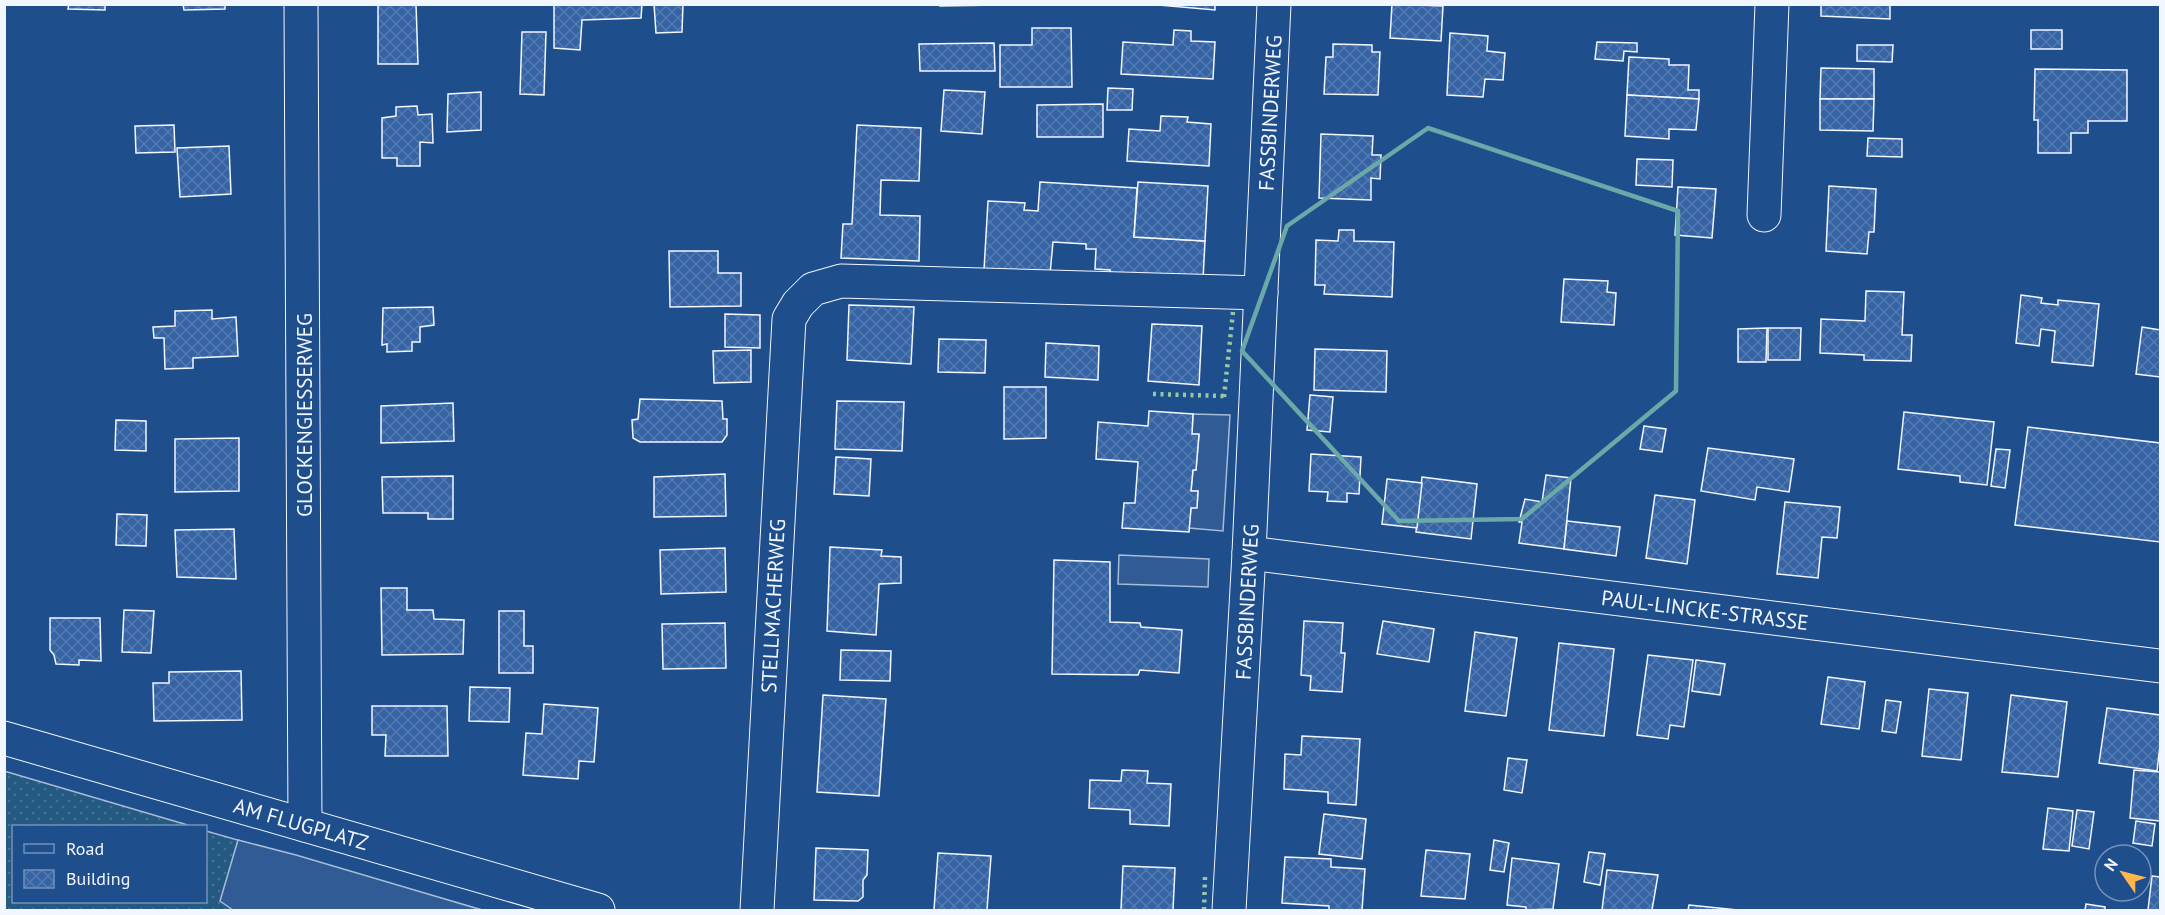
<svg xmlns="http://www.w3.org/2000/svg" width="2165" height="915" viewBox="0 0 2165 915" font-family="'PT Sans',sans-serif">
<defs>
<pattern id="grass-dots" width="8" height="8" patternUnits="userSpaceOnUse" patternTransform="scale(1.5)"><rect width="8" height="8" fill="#245a82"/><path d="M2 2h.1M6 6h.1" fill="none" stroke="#447295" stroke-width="1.8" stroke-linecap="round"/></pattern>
<pattern id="building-cross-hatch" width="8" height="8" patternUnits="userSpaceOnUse" patternTransform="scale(1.5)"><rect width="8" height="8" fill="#3563a3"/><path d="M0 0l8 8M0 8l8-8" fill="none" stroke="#537ab1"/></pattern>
</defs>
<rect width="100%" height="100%" fill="#1f4e8c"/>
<path fill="url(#grass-dots)" stroke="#a8bbd7" stroke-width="1.5" d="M4 771 191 826H14V902H206V831L482 910H5Z"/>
<g fill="#305b95" stroke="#a8bbd7" stroke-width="1.5">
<path d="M1193 414 1230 415 1223 531 1189 528 1191 508 1197 507 1198 491H1191L1193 470H1196L1199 435 1192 434Z"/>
<path d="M1119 555 1209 559 1208 587 1118 584Z"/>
<path d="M238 840 296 855 482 910H233L220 901Z"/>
</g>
<g fill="url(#building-cross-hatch)" stroke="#f2f6ff" stroke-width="1.5">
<path d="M69 4H105V10L68 9Z"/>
<path d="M183 4H225V9L184 10Z"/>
<path d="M378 4H416L418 64H378Z"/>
<path d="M554 4H642L641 18 582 20 580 50 554 48Z"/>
<path d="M654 4H683L682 32 656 33Z"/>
<path d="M940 4H997V5L940 6Z"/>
<path d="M1147 4H1215V10Z"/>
<path d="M1392 4 1443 6 1441 41 1390 38Z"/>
<path d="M1821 4H1890V19L1821 16Z"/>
<path d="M1032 28H1071L1072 87H1000V45H1032Z"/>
<path d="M1174 30 1191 31V41L1215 42 1213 79 1121 74 1123 42 1173 45Z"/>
<rect x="2031" y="30" width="31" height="19"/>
<path d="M522 32H546L544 95 520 94Z"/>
<path d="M1450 33 1488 36 1487 51 1505 53 1503 80 1485 79 1483 97 1447 95Z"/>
<path d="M1597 42 1637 43V52L1624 51 1623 61 1595 59Z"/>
<path d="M994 43 995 71H920L919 44Z"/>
<path d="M1333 44 1372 45V52H1380L1378 95 1324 94 1326 57H1333Z"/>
<path d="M1857 45H1893L1892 62 1857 61Z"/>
<path d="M1629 57 1669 59V65H1689L1688 90H1699V99L1627 95Z"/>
<path d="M1821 68 1874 69V99H1820Z"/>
<path d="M2035 69 2127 70V121H2088V133H2071V153H2038V120H2034Z"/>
<path d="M1108 88 1133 89 1132 110H1107Z"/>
<path d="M944 90 985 92 982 134 941 131Z"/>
<path d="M481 92V130L447 132 448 94Z"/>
<path d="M1627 95 1699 99 1696 130 1669 129V139L1625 136Z"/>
<path d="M1820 99H1874L1873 131 1820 130Z"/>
<path d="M1103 104V137H1037V105Z"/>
<path d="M417 106 418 115 432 114 433 143 420 142V166H397V158H382V118L396 116V107Z"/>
<path d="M1161 116 1188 117 1187 122 1211 124 1209 166 1127 161 1129 129 1160 131Z"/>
<path d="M174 125 175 152 136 153 135 126Z"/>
<path d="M857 125 921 128 919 181 881 180 880 215 920 216 919 261 841 258 843 224H852Z"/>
<path d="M1321 134 1373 136 1372 155H1381L1380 179 1371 178V200L1319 198Z"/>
<path d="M1868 138 1902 139V157L1867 156Z"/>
<path d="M229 146 231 194 180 197 177 148Z"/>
<path d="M1637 159 1673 160 1672 187 1636 185Z"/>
<path d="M1040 182 1137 188 1134 237 1205 241 1203 280 1110 274V270L1095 269 1096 249H1086V244L1053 242 1050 274 984 270 988 201 1025 203 1024 210 1038 211Z"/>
<path d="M1138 182 1208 186 1205 241 1134 237Z"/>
<path d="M1829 186 1876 189 1874 232H1869L1867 254 1826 251Z"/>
<path d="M1678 187 1716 189 1712 238 1675 235Z"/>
<path d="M1339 230H1354V241L1394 242 1392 297 1324 294 1325 285H1315L1316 240 1338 241Z"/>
<path d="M669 251H718V273H741V306L670 307Z"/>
<path d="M1564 279 1608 281 1607 292 1616 293 1614 325 1561 322Z"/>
<path d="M1866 291 1904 292 1902 335H1912L1911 361 1864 360V355L1820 353 1821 319 1865 321Z"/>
<path d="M2021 295 2042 298 2041 303 2058 305V300L2099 304 2093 366 2052 362 2055 331 2041 329 2039 346 2016 343Z"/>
<path d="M849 305 914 307 911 364 847 360Z"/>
<path d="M433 307 434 325 420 327V342H412V351L387 352V344L382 345 383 308Z"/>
<path d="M212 310V319L236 317 238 356 193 358V368L165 369 164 338H154L153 327 175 326V311Z"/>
<path d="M725 314 760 315V348L725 347Z"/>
<path d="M1152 324 1202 326 1199 385 1148 381Z"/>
<path d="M2142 327 2160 330V377L2136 374Z"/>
<path d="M1767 328 1766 362H1738V329Z"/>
<path d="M1768 328H1801L1800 360H1768Z"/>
<path d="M939 339 986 340 985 373 938 372Z"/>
<path d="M1046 343 1099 346 1098 380 1045 377Z"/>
<path d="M1315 349 1387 351 1386 392 1314 390Z"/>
<path d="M751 350V382L714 383 713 351Z"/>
<path d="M1004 387H1046V438L1004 439Z"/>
<path d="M1310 395 1333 397 1330 432 1307 430Z"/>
<path d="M640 399 722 401 723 419H727V435L722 442H640L633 438 632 420 638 419Z"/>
<path d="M837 401 904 402 902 451 835 449Z"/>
<path d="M453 403 454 441 381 443V406Z"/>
<path d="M1149 411 1193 414 1192 434H1199L1196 470H1193L1191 491H1198L1197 508H1191L1189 532 1122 528 1124 503H1135L1138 462 1096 459 1098 422 1148 426Z"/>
<path d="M1904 412 1994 422 1987 485 1960 482V476L1898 469Z"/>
<path d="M116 420 146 421V451L115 450Z"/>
<path d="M1644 426 1666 429 1662 452 1640 449Z"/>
<path d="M2028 427 2160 443V542L2015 525Z"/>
<path d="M239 438V491L175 492V439Z"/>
<path d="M1708 448 1794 459 1789 492 1757 487 1755 500 1701 491Z"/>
<path d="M1996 449 2010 450 2005 488 1991 486Z"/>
<path d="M1311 454 1361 457 1359 494 1347 493V502L1327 501 1328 492 1309 491Z"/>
<path d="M836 457 871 459 869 496 834 494Z"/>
<path d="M725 474 726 516 654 517V477Z"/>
<path d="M1546 475 1571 478 1564 549 1519 543 1522 522H1519L1525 499 1542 502Z"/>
<path d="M453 476V519H428V513H383L382 477Z"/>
<path d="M1422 477 1477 484 1471 539 1416 532Z"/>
<path d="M1387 479 1422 483 1417 528 1382 524Z"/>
<path d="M1655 495 1695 500 1687 564 1646 558Z"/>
<path d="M1785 502 1840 507 1837 538 1822 537 1818 578 1777 574Z"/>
<path d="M117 514 147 515 146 546 116 545Z"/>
<path d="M1567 521 1620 527 1616 556 1564 549Z"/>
<path d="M234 529 236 579 177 577 175 530Z"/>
<path d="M830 547 882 550 881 556 901 557V583L879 584 876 635 827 631Z"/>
<path d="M725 548 726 592 661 594 660 550Z"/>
<path d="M1054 560 1110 562V622L1140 623 1141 627 1182 630 1179 673 1140 670 1138 675 1052 674Z"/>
<path d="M381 588H407V610H433L434 619 464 620 463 654 382 655Z"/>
<path d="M124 610 154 611 151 653 122 652Z"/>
<path d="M499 611H524V646H533V673H499Z"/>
<path d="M50 618H100L101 661 79 660V665L56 664 54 655 50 650Z"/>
<path d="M1304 621 1343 623 1341 653H1345L1342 692 1310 690 1311 676 1301 675Z"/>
<path d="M1383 621 1434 629 1429 662 1377 654Z"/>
<path d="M725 623 726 668 663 669 662 624Z"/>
<path d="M1475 632 1517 638 1506 716 1465 711Z"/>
<path d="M1559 643 1614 649 1604 736 1549 730Z"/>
<path d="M841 650 891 651 890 681 840 680Z"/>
<path d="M1648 655 1693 660 1684 727 1670 725 1668 739 1637 735Z"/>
<path d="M1696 660 1725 664 1720 695 1692 691Z"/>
<path d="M241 671 242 720 154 721 153 683H169V672Z"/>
<path d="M1828 677 1865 682 1859 729 1821 724Z"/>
<path d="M470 687 510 688 509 722 469 721Z"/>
<path d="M1929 689 1968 693 1961 760 1922 756Z"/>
<path d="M823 695 886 699 879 796 817 792Z"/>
<path d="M2011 695 2067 702 2058 777 2002 772Z"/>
<path d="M1886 700 1901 702 1896 733 1882 731Z"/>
<path d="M544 704 598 708 594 762 579 761 578 779 523 775 526 733 542 734Z"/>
<path d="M372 706H447L448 756H385L386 735H372Z"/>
<path d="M2107 708 2160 715V745L2157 771 2099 763Z"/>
<path d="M1302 736 1360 739 1356 805 1328 803V792L1284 789 1285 754 1301 755Z"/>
<path d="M1508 758 1527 760 1522 793 1504 790Z"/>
<path d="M1122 770 1148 771 1147 783 1171 784 1169 826 1130 824V810L1089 808 1090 780 1121 781Z"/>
<path d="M2134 770 2160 772V821L2130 818Z"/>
<path d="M2048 808 2073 811 2069 851 2043 849Z"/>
<path d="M2077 810 2094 812 2089 849 2072 846Z"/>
<path d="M1324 814 1366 819 1362 859 1319 854Z"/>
<path d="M2136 821 2155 824 2152 846 2133 843Z"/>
<path d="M1494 840 1509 843 1504 872 1490 870Z"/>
<path d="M816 848 868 850 867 875 863 880V897L858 901 814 900Z"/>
<path d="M1426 850 1470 854 1465 899 1421 896Z"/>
<path d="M1589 852 1605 854 1600 885 1584 882Z"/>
<path d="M938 853 991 856 987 910H934Z"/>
<path d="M1285 857 1331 859V867L1365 869 1362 910H1329V906L1282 903Z"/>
<path d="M1512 858 1559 864 1553 909 1526 910V907L1507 905Z"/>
<path d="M1123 866 1175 868 1173 910H1121Z"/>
<path d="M1607 870 1658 875 1652 910H1602Z"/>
<path d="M2152 876 2160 877V910H2148Z"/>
<path d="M2086 904 2105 907V910H2085Z"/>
<path d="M1689 905 1738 910H1688Z"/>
</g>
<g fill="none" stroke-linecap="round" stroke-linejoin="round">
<defs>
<g id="minor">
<path d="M301 4 305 825"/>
<path d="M1764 215 1772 4"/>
<path d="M1249 553 2160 666"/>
<path d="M4 738 598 910"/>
<path d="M757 910 789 319 798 304 813 289 841 281 1261 293"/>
<path d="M1229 910 1249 553 1274 4"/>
</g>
</defs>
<use href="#minor" stroke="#f2f6ff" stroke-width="35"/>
<use href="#minor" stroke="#1f4e8c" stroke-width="33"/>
<g stroke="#97c8a6" stroke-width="4.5" stroke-dasharray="3 4.5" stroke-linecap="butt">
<path d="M1153 394 1224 396"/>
<path d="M1224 397 1233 312"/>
<path d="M1204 910 1205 877"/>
</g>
</g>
<path fill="none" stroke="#6aa9a8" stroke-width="4.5" stroke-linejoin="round" d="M1428 128 1678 211 1676 391 1522 519 1399 521 1242 351 1287 226Z"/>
<g text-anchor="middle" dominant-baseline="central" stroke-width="4.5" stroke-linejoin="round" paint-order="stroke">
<g font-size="21" fill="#f2f6ff" stroke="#1f4e8c">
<text transform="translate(1270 113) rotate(-87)">FASSBINDERWEG</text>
<text transform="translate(304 415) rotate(-90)">GLOCKENGIESSERWEG</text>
<text transform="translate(1247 602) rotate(-87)">FASSBINDERWEG</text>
<text transform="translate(773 606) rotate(-87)">STELLMACHERWEG</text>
<text transform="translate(1705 610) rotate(7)">PAUL-LINCKE-STRASSE</text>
<text transform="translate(301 824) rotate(16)">AM FLUGPLATZ</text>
</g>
</g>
<rect width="2165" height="915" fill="none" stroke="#f2f6ff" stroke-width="12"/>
<rect x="12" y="825" width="195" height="78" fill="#1f4e8c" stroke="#7391ba" stroke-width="1.5"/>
<rect x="24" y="844" width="30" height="9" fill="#1f4e8c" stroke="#7391ba" stroke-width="1.5"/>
<text x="66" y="855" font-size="18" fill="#f2f6ff">Road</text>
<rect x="24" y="870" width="30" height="18" fill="url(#building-cross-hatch)" stroke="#7391ba" stroke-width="1.5"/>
<text x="66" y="885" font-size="18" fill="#f2f6ff">Building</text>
<g transform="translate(2123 873) rotate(305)"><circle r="28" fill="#1f4e8c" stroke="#7391ba" stroke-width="1.5"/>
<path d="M0-4.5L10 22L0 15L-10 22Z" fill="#ffb74d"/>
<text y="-9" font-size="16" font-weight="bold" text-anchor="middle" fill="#f2f6ff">N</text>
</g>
</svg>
